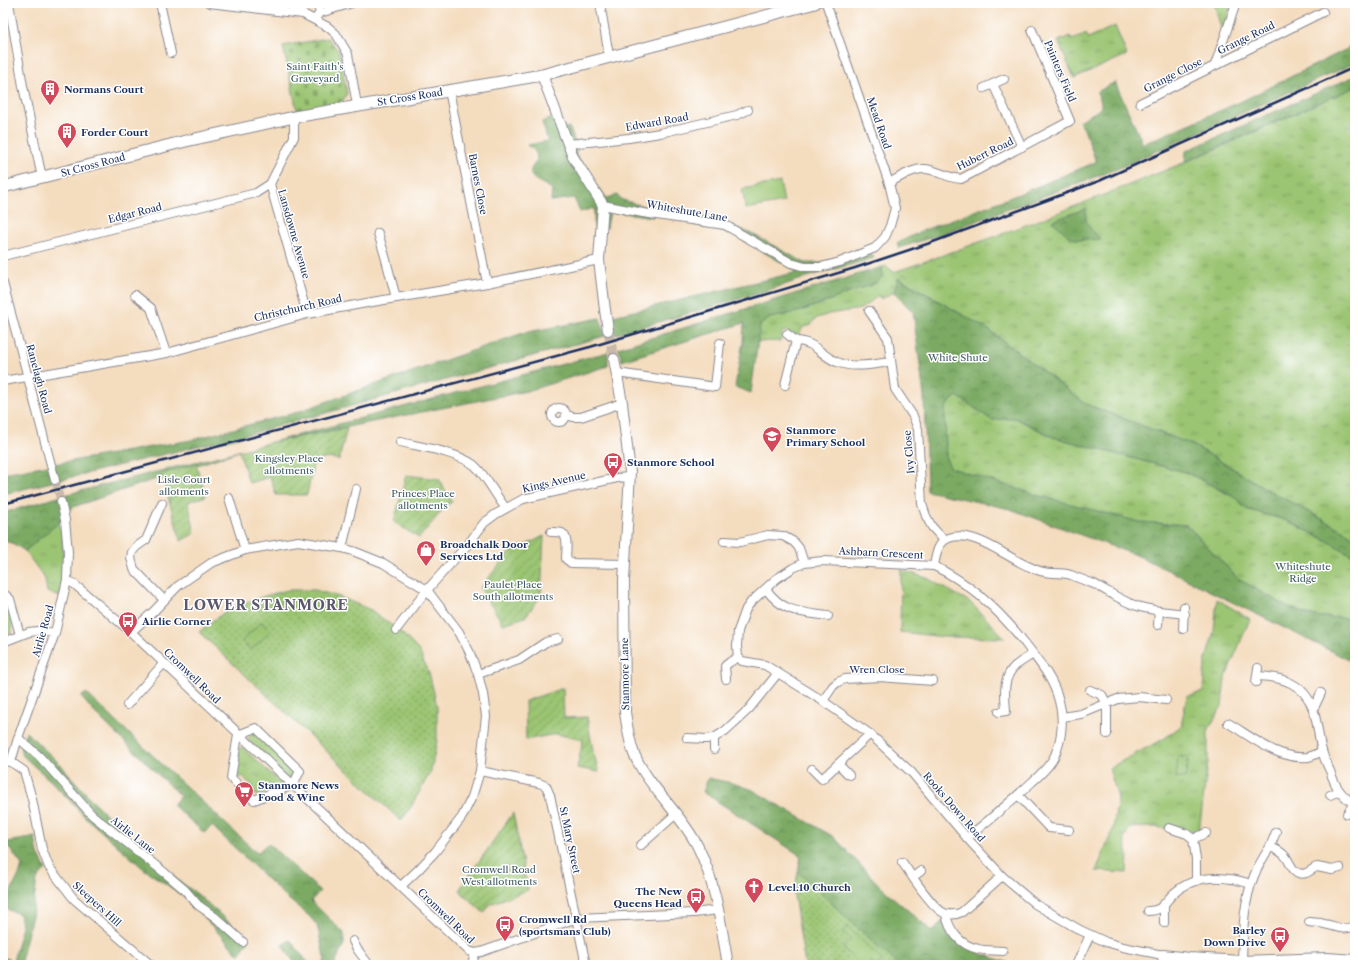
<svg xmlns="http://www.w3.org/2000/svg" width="1358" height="968" viewBox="0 0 1358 968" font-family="'Libre Caslon Text',serif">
<defs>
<pattern id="grass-tufts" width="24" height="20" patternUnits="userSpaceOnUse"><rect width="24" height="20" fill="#9bc572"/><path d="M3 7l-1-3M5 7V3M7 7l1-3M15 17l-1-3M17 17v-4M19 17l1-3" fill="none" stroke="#7ea061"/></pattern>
<pattern id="forest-crowns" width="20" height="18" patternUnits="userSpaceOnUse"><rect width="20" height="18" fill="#7caa64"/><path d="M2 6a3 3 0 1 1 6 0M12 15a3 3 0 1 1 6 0" fill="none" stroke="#658b56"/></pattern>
<pattern id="cemetery-stones" width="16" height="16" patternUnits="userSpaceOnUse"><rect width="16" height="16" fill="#9bc572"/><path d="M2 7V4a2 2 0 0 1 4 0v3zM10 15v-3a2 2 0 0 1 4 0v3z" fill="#7ea061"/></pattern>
<pattern id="park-dots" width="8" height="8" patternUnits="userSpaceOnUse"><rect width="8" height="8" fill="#9bc572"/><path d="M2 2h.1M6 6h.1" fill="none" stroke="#7ea061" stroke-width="1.8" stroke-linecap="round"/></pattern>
<pattern id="garden-furrows" width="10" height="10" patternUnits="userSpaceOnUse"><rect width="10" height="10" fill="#9bc572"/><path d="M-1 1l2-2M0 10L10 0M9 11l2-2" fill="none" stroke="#7ea061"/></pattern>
</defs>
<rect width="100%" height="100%" fill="#fff"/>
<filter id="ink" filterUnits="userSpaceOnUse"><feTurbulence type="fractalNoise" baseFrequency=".025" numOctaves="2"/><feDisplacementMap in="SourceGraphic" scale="8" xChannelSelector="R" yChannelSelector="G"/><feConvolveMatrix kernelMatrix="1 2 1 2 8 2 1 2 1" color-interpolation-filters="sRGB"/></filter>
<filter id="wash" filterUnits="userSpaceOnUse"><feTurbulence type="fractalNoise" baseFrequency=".012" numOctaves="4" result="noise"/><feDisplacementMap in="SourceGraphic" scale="16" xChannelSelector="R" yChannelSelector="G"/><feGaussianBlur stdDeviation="0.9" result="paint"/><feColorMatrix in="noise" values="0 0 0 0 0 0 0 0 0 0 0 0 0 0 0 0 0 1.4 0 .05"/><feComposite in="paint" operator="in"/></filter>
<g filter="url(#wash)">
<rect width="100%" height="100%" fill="#f4dcbe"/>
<g fill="url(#grass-tufts)" stroke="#5b7a68">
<path d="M1214 3H1232L1222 32Z"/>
<path d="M1115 26 1127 55 1074 78 1058 41 1070 36 1072 40 1086 34 1088 38Z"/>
<path d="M1355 87V537L1270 491 1195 446 1086 404 989 330 899 278 894 292 881 299 878 296 861 309 829 314 815 319 811 325 803 327 799 335 783 331 780 341 757 342 760 325 770 318 801 311 876 283 883 276 882 267 886 266 894 272C992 239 1088 202 1183 163 1241 139 1298 112 1355 87Z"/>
<path d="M957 396 992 420 1015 418 1053 437 1188 473 1235 498 1246 509 1285 520 1326 540 1355 557V619L1311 616 1286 606 1238 579 1187 525 1139 522 1040 496 951 468 946 459 945 407 953 399Z"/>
<path d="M61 519 64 566 60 597 47 592 45 579 25 551Z"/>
<path d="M901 570 927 578 970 602 1005 638 944 637 900 632Z"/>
<path d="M1217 599 1250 619 1225 679 1222 706 1208 730V762L1199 832 1153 827 1129 828 1124 839 1128 855 1127 873 1096 871 1113 829 1118 798 1109 768 1165 738 1181 726 1187 696 1203 692 1205 663 1214 631Z"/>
<path d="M3 601 7 608 10 610 12 620 11 633 3 637Z"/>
<path d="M254 733 257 734 295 768 296 775 289 780 248 740 249 737Z"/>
<path d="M242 747 284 786 259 796 251 793 255 789 242 776 237 780 235 776 239 749Z"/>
</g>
<g fill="url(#forest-crowns)" stroke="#4c6c61">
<path d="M1355 45V63L1117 169 933 237 899 248 897 243 924 230 1019 194 1096 162 1085 131 1079 121 1097 111 1101 107V102L1097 92 1115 82 1143 144 1240 102Z"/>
<path d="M1355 76V87L1185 162 1186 151Z"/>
<path d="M556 116 560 129 569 127 578 149 575 153 589 178 607 198 618 195 620 199 652 209 653 217 610 211 607 228 594 227V208L580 212 574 198 551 201 552 190C544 181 519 180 537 161 537 153 535 150 528 145L548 141 542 122Z"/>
<path d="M1087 208C1083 222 1090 229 1100 239L1081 240 1071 238 1052 221Z"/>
<path d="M692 215 717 218 756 236 805 263H821L860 250 872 254 874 258 814 275 760 293 613 335V316L798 272 736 236 715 229 693 224Z"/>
<path d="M882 267 883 276 876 283 801 311 770 318 760 325 751 393 735 387 743 341 744 323 622 361 618 348Z"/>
<path d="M898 278 989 330 1086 404 1195 446 1270 491 1355 537V557L1326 540 1285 520 1246 509 1235 497 1188 473 1053 437 1015 418 992 420 957 396 953 399 945 408 946 459 951 468 1040 496 1139 522 1187 525 1238 579 1286 606 1311 616 1355 619V663L1141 557 1010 509 927 491 924 396 913 312 894 292Z"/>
<path d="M600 318 605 336 235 438 194 447 3 494V473L191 440 294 413 523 333Z"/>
<path d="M608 352V366L527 391 272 442Z"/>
<path d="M239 451 73 507 58 523 25 551 12 543 3 541V513L72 493Z"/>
<path d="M86 693 257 853 268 843 320 891 311 901 344 933V944L335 963V965H321L325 961 317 925 309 916 287 898 212 826 204 833 173 805 180 796 93 711 81 697Z"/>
<path d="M26 732 60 764 89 797 132 841 176 879 196 893 249 940 239 955 185 897 145 870 85 817 51 781 24 757 20 751Z"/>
<path d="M708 778 732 783 751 789 834 837 881 887 933 932 944 919 951 934 983 954 1008 963 1009 965H898L798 872 801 856 703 792Z"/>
<path d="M35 837 38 854 46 869 37 880 32 916 20 965H3V957L13 961 22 926 20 914 3 908V902L6 901 20 873 22 865 9 848 7 842Z"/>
<path d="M290 940 310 965H296L282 945Z"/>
</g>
<path fill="url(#cemetery-stones)" stroke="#5b7a68" d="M328 38 339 51 347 93 343 101 341 102 297 111 283 46Z"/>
<g fill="url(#park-dots)" stroke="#5b7a68">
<path d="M288 590H315L340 597 371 610 402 633 419 651 430 676 437 706V741L431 771 411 807 401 821 199 632C227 606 252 599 288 590Z"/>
<path d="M1178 756 1189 757 1185 778H1176Z"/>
<path d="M798 872 898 965H805L794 895Z"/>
</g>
<g fill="url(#garden-furrows)" stroke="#5b7a68">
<path d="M347 428 339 460 329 458 314 461 307 495H276L270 477 249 483 239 451 272 442Z"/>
<path d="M196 464 206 496 188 502 195 533 181 541 161 474Z"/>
<path d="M406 475 439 479 452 502 447 505 419 538 394 522Z"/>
<path d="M544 536 541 596 525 617 503 624 480 588 509 553Z"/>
<path d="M563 688 564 718 587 717 593 751 599 772 577 768 583 740 556 734 526 740 525 701Z"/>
<path d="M513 813 528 890 490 904 484 913 459 890Z"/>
</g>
<g fill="#9bc572" stroke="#5b7a68">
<path d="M780 182 784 202 746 209 742 189Z"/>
<path d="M261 622 271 631 251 650 242 641Z"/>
<path d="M848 927 882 960 877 965H875L871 961 867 965H860L843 948 851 940 843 932Z"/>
</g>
</g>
<g filter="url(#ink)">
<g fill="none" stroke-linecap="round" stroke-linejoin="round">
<path stroke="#c9b9ab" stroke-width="8" stroke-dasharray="8 4" stroke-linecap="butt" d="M55 480 61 502"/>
<path stroke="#c9b9ab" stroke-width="10" stroke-dasharray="10 5" stroke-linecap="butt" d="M608 330 614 359"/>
<defs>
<g id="minor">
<path d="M9 3 23 86 42 178"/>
<path d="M160 3 171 53"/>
<path d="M209 3 303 14 328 27 336 34 348 54 357 105"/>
<path d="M280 3 282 11"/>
<path d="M318 3 320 13"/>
<path d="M600 3 609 56"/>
<path d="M315 19 320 13 352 3"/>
<path d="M1215 65 1236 3"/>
<path d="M993 84 1022 147"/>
<path d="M984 88 1004 79"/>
<path d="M449 90 487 283"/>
<path d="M1140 103 1323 12"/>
<path d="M294 117V137L270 184 307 314"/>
<path d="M568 144 629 138 660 133 737 115 748 110"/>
<path d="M889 183C902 176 916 166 931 170 943 173 948 178 961 179L1070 121 1032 30"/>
<path d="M603 205 643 213 725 225 791 263 805 267H821L840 262 875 248 885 237 890 226 895 208 889 183 826 3"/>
<path d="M378 233 385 256 396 298"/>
<path d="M3 256 256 193 270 184"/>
<path d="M3 283 55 480"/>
<path d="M135 295 151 308 166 353"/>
<path d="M869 311 888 338 895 389 913 416 918 429 922 504 926 516 932 527 944 540"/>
<path d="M787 334 796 341C815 341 821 356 837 362 854 369 874 364 891 362"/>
<path d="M617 373 715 387 720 343"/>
<path d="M3 381 167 353 307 314 372 302 487 283 599 260"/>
<path d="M785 385 796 341"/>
<circle cx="559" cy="415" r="7"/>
<path d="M567 415 573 417H581L622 403"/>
<path d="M400 442C421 447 457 452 474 465 486 475 495 495 505 507"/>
<path d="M229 498 245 550"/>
<path d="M162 503 146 540 136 547 132 552 131 558 134 569 164 600"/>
<path d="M551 532C554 532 559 532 562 533 569 537 566 552 566 559L571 563 625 564"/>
<path d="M724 541 740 542 768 535 783 536 794 542 799 548 804 563"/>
<path d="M342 548 356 489"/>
<path d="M934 566C936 556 937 542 949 538 974 529 1007 558 1030 567 1036 570 1046 573 1053 573 1059 573 1065 573 1071 575 1078 578 1086 581 1094 584 1108 591 1121 601 1137 606 1152 611 1169 612 1185 614"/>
<path d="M67 580 74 584 131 632 469 951 475 953 481 952 577 918 694 913 718 910"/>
<path d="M766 589C783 613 801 612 828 616"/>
<path d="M3 593 10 599 20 635"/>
<path d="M1158 625 1159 611"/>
<path d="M1183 629 1184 607"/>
<path d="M396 630 427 590 469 543 484 523 496 514 523 499 617 478 630 477"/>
<path d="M131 632 153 612 178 586 211 563 245 550 298 541 342 548 353 551 383 563 427 590 459 632 469 651 478 674 483 694 486 716 480 771 472 797 462 817 435 852 418 870 401 886"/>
<path d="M3 642 29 632 37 631 55 633"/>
<path d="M738 657 737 646 738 631 746 609 751 602 776 579 793 568 804 563 823 561 934 566C974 585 1005 616 1031 651 1043 667 1054 681 1059 701 1064 718 1062 739 1055 755 1051 765 1040 775 1032 782 1011 802 989 820 967 838"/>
<path d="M738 657 742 661 765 665 823 701 870 734 912 773 967 838 1002 876 1035 904 1080 930 1106 942 1123 947 1163 955"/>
<path d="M478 674 519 660 546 642 558 639"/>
<path d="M1257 676C1282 677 1304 683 1313 709 1318 723 1318 737 1322 751 1324 758 1327 765 1330 771 1335 786 1341 796 1355 804"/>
<path d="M726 679 725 666 730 662 738 657"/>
<path d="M1256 682 1258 668"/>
<path d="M1090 690 1102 695 1107 704V734"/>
<path d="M823 701 833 686 838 682 845 679 879 677 933 681"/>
<path d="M127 705 164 663"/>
<path d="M1313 710 1321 693"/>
<path d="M999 712 1006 711C1005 696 1002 678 1015 666 1020 662 1027 658 1033 654"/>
<path d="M1062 717 1081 714 1118 699 1139 697 1166 700"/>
<path d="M1228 723C1252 737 1278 760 1308 757 1313 756 1318 753 1322 751"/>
<path d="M256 728 300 771 293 785 254 800 231 778 238 735Z"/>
<path d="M18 738 39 756 92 815 165 873 185 890 198 905 215 917 243 942"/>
<path d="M687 738 706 739 714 738 725 731 749 709 778 673"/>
<path d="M714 749V738"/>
<path d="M3 761 11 762 24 771 32 799 42 849 49 867 74 899 151 965"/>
<path d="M11 762 18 738 55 633 67 580 68 552 65 520 61 502"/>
<path d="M838 764 849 775"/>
<path d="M812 769 822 779 870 734"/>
<path d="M480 771 539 783 546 786 550 795 586 965"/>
<path d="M1018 795 1049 828 1069 830"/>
<path d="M1330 795 1339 791"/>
<path d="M1347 814 1354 803"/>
<path d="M1169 828 1187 834 1193 839 1196 859V881"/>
<path d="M1193 839 1206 833"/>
<path d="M640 846 676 814"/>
<path d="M1270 847 1276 832"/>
<path d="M902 862C911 874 931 907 944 913 950 915 956 915 962 912L1002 876"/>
<path d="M913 877 921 871"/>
<path d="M1148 911C1162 911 1163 904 1172 895 1194 874 1224 875 1251 884"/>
<path d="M946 914C949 931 960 945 978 949 986 951 995 950 1003 951"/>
<path d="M1309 922C1314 923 1319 922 1324 924 1338 926 1341 932 1355 926"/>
<path d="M1164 923V905"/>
<path d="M353 941 357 949 369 965"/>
<path d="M1242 961C1243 933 1243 903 1254 876 1258 866 1264 856 1270 847 1276 849 1282 852 1286 857 1291 864 1294 877 1306 873 1310 872 1313 868 1317 867L1332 870 1340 868"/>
<path d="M472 965 475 953"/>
<path d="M1076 965 1090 935"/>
</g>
<g id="tertiary">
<path d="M542 75 573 157 603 205 599 260 605 310 608 330"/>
<path d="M614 359 622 403 630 472 624 581 625 712C627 726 629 741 634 754 649 788 681 813 698 847 716 883 721 926 728 965"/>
<path d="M1164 965 1163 955 1189 958 1242 961 1327 958 1355 960"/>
</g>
<path id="secondary" d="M3 187 186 141 294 117 542 75 815 3"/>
</defs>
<use href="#minor" stroke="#88868e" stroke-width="10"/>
<use href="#tertiary" stroke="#88868e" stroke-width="12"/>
<use href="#secondary" stroke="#88868e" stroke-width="13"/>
<use href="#minor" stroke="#fff" stroke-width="8"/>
<use href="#tertiary" stroke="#fff" stroke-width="10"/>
<use href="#secondary" stroke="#fff" stroke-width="11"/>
<path stroke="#1b2f5e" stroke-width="2.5" d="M3 504 590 347 855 268 933 242 1099 181 1355 67"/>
</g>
</g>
<defs>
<symbol id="building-pin" viewBox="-11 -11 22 30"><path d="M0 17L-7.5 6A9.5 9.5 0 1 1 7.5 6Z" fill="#d1495b" stroke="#fff"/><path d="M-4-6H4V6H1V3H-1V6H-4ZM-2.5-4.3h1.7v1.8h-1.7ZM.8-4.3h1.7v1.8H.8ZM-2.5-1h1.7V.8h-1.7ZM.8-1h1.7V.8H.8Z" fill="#fff"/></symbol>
<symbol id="school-pin" viewBox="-11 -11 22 30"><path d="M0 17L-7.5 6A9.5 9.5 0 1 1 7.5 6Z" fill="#d1495b" stroke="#fff"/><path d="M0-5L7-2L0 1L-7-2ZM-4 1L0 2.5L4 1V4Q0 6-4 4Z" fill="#fff"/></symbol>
<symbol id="bus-pin" viewBox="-11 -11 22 30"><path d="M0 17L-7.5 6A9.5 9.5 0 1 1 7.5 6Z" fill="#d1495b" stroke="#fff"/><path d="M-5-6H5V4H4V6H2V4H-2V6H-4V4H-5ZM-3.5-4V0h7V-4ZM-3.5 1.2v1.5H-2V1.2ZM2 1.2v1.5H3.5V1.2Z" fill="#fff"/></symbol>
<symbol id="shop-pin" viewBox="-11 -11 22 30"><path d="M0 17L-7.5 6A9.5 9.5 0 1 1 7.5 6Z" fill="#d1495b" stroke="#fff"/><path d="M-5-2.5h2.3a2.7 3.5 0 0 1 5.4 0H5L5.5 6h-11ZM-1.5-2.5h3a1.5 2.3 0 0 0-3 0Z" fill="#fff"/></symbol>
<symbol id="supermarket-pin" viewBox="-11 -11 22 30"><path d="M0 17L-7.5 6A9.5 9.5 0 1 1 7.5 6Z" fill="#d1495b" stroke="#fff"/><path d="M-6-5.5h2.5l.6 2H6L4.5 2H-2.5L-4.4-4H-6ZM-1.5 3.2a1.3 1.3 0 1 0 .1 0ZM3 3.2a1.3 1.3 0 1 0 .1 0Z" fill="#fff"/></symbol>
<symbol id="church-pin" viewBox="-11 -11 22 30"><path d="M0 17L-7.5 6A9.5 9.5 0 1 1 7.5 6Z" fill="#d1495b" stroke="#fff"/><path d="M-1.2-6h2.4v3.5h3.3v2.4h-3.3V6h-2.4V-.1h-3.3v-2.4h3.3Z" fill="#fff"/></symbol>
</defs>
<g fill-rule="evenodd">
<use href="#building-pin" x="39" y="78" width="22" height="30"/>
<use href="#building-pin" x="56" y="121" width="22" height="30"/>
<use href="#school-pin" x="761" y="425" width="22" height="30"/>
<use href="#bus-pin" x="602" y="451" width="22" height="30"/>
<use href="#shop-pin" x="415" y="539" width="22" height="30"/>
<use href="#bus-pin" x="117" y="610" width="22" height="30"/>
<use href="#supermarket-pin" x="233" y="780" width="22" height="30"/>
<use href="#church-pin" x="743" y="876" width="22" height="30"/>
<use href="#bus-pin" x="685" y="886" width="22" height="30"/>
<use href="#bus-pin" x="494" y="914" width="22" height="30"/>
<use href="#bus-pin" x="1269" y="925" width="22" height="30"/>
</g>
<g text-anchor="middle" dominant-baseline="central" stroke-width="3" stroke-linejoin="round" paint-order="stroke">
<g font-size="10" fill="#1b2f5e" stroke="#fff">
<text transform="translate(1246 38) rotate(-26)">Grange Road</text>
<text transform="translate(1060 71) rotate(67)">Painters Field</text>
<text transform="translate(1173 75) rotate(-27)">Grange Close</text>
<text transform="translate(410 97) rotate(-9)">St Cross Road</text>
<text transform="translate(657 122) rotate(-10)">Edward Road</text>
<text transform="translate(879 123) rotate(71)">Mead Road</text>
<text transform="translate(985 154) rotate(-26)">Hubert Road</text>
<text transform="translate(93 165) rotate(-15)">St Cross Road</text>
<text transform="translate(478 184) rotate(79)">Barnes Close</text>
<text transform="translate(687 211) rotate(10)">Whiteshute Lane</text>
<text transform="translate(135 213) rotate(-14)">Edgar Road</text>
<text transform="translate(294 234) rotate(74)">Lansdowne Avenue</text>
<text transform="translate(298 308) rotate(-13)">Christchurch Road</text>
<text transform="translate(39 379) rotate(75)">Ranelagh Road</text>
<text transform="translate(909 452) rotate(-95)">Ivy Close</text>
<text transform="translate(554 482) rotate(-13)">Kings Avenue</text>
<text transform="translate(881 553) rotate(3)">Ashbarn Crescent</text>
<text transform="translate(43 631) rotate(-74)">Airlie Road</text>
<text x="877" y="669">Wren Close</text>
<text transform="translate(625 674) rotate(-91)">Stanmore Lane</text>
<text transform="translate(192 676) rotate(44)">Cromwell Road</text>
<text transform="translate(954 807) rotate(49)">Rooks Down Road</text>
<text transform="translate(133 835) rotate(38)">Airlie Lane</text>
<text transform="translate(570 840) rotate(78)">St Mary Street</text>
<text transform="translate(97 904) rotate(42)">Sleepers Hill</text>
<text transform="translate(446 916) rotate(44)">Cromwell Road</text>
</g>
<g font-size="10" fill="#415c64" stroke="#fff">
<text x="315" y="66">Saint Faith's<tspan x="315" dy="12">Graveyard</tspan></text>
<text x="958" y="357">White Shute</text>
<text x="289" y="458">Kingsley Place<tspan x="289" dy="12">allotments</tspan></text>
<text x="184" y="479">Lisle Court<tspan x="184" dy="12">allotments</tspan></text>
<text x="423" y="493">Princes Place<tspan x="423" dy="12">allotments</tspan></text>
<text x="1303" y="566">Whiteshute<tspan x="1303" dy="12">Ridge</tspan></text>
<text x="513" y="584">Paulet Place<tspan x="513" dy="12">South allotments</tspan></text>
<text x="499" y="869">Cromwell Road<tspan x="499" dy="12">West allotments</tspan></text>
</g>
<g font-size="10" font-weight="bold" fill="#1b2f5e" stroke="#fff" text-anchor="start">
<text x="64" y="89">Normans Court</text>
<text x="81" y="132">Forder Court</text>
<text x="786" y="430">Stanmore<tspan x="786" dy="12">Primary School</tspan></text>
<text x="627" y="462">Stanmore School</text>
<text x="440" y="544">Broadchalk Door<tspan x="440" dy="12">Services Ltd</tspan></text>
<text x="142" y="621">Airlie Corner</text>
<text x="258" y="785">Stanmore News<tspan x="258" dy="12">Food &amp; Wine</tspan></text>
<text x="768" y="887">Level.10 Church</text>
<text x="682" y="891" text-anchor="end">The New<tspan x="682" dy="12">Queens Head</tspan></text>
<text x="519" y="919">Cromwell Rd<tspan x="519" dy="12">(sportsmans Club)</tspan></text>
<text x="1266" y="930" text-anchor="end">Barley<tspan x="1266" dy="12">Down Drive</tspan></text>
</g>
<g font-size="14" font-weight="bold" letter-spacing="1" fill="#5b576c" stroke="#fff">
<text x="266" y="605">LOWER STANMORE</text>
</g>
</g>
<rect width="1358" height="968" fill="none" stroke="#fff" stroke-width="16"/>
</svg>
